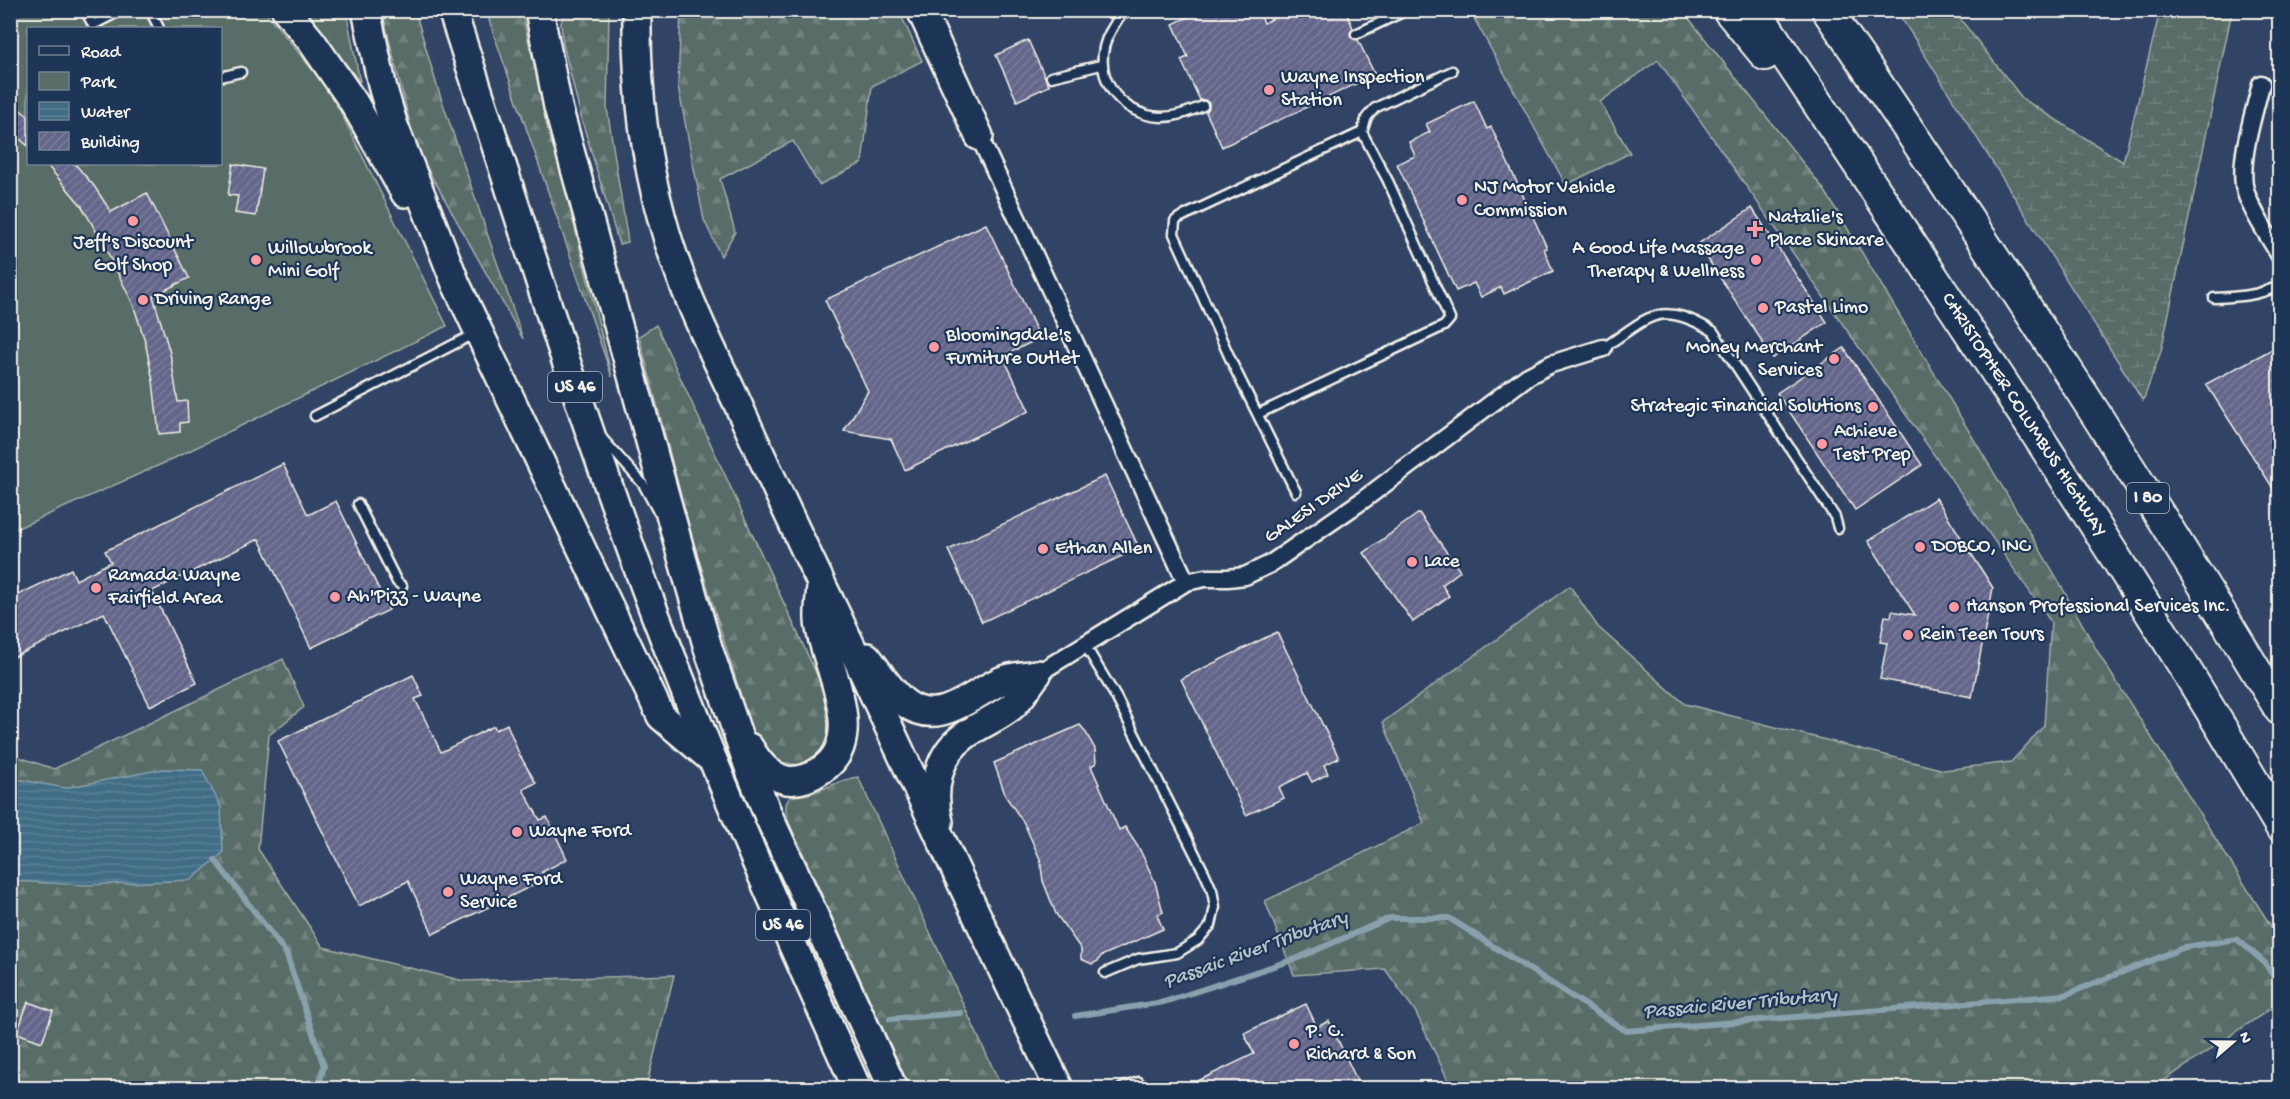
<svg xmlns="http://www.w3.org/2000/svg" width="2290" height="1099" viewBox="0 0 2290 1099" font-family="'Gochi Hand',sans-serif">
<defs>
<pattern id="forest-firs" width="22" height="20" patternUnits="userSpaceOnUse" patternTransform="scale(1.5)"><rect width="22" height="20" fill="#586c68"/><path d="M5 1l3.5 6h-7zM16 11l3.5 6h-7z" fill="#71817e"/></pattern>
<pattern id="wetland-marsh" width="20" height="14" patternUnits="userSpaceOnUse" patternTransform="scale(1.5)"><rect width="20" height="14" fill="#586c68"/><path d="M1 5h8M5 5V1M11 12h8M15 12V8" fill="none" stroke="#71817e"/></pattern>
<pattern id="water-rules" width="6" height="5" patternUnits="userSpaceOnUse" patternTransform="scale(1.5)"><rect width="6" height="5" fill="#406c86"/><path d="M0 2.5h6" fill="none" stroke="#5c8197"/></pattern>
<pattern id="building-hatch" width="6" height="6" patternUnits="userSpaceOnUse" patternTransform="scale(1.5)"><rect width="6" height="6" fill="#64668a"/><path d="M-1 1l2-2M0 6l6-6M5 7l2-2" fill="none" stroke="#7b7c9a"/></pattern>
</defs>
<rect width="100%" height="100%" fill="#324466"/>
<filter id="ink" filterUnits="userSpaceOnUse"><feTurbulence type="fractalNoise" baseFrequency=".0167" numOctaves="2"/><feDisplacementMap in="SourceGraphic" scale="12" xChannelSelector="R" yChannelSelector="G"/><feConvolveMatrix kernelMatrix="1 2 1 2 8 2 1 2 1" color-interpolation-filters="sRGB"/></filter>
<g filter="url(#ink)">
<g fill="#586c68" stroke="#a6aea8" stroke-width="1.5" fill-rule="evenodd">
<path d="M11 11H265L331 93 447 326 164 463 11 531ZM28 28H220V164H28Z"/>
<path d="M305 11H346L360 82Z"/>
</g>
<g fill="url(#forest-firs)" stroke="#a6aea8" stroke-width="1.5">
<path d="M565 10 609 11 607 108 628 242 619 244 582 121 563 44 561 23Z"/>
<path d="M382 11H415L437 86 523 339 416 148Z"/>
<path d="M486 11H521L612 377 489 20Z"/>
<path d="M681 11H899L922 61 872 86 862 163 819 185 793 141 720 179 735 232 721 256 704 220 678 86Z"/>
<path d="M1470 11H1683L1825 191 2054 573 2100 656 2279 939V1003L2153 1088H1448L1451 1086 1415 1011 1385 969 1294 975 1265 901 1424 823 1383 722 1570 586 1598 627 1685 704 1944 770 2011 762 2044 726 2051 622 1658 60 1600 102 1630 153 1566 185Z"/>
<path d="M656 325 833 710 835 731 822 755 798 765 775 761 753 735 691 534 639 336Z"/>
<path d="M283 659 304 707 269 735 258 849 323 947 464 981 674 975 646 1088H11L10 754 54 769Z"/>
<path d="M858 777 1002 1088H910L789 823C788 816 783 807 788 800 792 793 801 796 809 794 826 789 841 779 858 777Z"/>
</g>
<path fill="url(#wetland-marsh)" stroke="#a6aea8" stroke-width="1.5" d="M1897 11H1954L2023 99 2123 162 2160 11H2232L2161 351 2143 401Z"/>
<path fill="url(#water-rules)" stroke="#88a1ad" stroke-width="1.5" d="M163 769 202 770 221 807 223 853 191 880 86 885 11 881V778L65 788Z"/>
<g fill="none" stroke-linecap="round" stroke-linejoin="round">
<g stroke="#88a1ad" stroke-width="6">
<path d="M215 860 286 953 324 1066 318 1088"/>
<path d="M1075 1016 1164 1002 1298 958 1390 918H1449L1626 1031 2065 995 2185 947 2237 939 2265 963 2280 987"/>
<path d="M890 1019 961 1013"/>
</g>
</g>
<g fill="url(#building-hatch)" stroke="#f4f1e8" stroke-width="1.5">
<path d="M1202 10H1258L1264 23 1290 10H1345L1353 28 1350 33 1351 37 1358 40 1375 75 1222 147 1206 112 1209 108V103L1205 100H1200L1181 60 1188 57 1173 24Z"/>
<path d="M1028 40 1049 86 1017 101 996 55Z"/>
<path d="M1474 101 1487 129 1491 127 1533 217 1547 248 1544 249 1553 271 1504 294 1501 287 1481 297 1474 283 1456 291 1397 164 1415 156 1409 142 1430 132 1426 124Z"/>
<path d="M18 108 28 116V146L10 130V117Z"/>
<path d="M46 164H75L94 186 111 212 147 193 189 278 153 296 170 353 178 402 187 401 188 422 180 423V432L159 434 153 381 145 341 133 304 104 245 81 205Z"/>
<path d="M233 164 263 169 256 216 235 213 238 196 228 195Z"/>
<path d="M1752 208 1827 322 1773 358 1698 244Z"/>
<path d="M986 224 1040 338 1003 356 1029 411 905 470 891 439 844 431 868 391 825 300Z"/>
<path d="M2280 345V499L2206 384Z"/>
<path d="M1844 348 1922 465 1855 510 1777 393Z"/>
<path d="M283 464 308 515 336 501 389 610 311 648 259 539 152 591 197 683 150 706 104 613 10 659V599L71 569 76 580 111 562 105 551Z"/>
<path d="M1105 476 1139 548 982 622 948 550Z"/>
<path d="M1936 498 1993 588 1972 697 1880 679 1887 643 1880 642 1885 616 1891 617 1892 611 1915 615 1868 541Z"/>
<path d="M1419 513 1460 571 1442 585 1449 596 1413 622 1364 553Z"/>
<path d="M1277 632 1339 758 1324 765 1328 774 1312 782 1307 773 1279 787 1284 798 1246 815 1181 679Z"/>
<path d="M413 675 423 696 415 699 441 752 494 726 496 730 507 724 519 754 536 783 523 789 525 793 540 820 547 817 567 859 542 872 546 879 433 934 408 881 359 906 278 741Z"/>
<path d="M1080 725 1085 731 1095 749 1096 763 1091 766 1119 830 1125 827 1140 850 1155 882 1163 912 1157 915 1163 929 1101 956 1098 961 1092 964 1081 959V949L1056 914 1043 881 1040 859 1024 823 1006 797 994 763Z"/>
<path d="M28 1002 53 1011 42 1042 17 1033Z"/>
<path d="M1306 1004 1317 1027 1329 1021 1361 1089H1181L1254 1054 1244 1033Z"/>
</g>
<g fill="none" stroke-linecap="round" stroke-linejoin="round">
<defs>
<g id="service">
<path d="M85 10 93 25 122 10"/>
<path d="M150 10 159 28"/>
<path d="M1126 10C1118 16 1115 24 1110 32 1088 72 1118 116 1162 117 1177 117 1190 111 1203 106"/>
<path d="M1356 34 1407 10"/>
<path d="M220 77 241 72"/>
<path d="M1051 77 1101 65"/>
<path d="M2214 298C2237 297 2259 296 2280 285"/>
<path d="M1603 348C1650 317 1658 299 1713 331L1835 517 1838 528"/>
<path d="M1258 414 1444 326 1450 319 1388 181 1362 132"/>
<path d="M315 416 476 333"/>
<path d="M601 437 643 484 657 510"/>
<path d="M1296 492 1234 367 1191 271 1174 234 1175 221 1179 218 1362 132 1367 117 1375 108 1452 71"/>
<path d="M358 504 397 582 402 586"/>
<path d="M1085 645 1116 697 1205 874 1212 890 1215 907 1211 925 1198 940 1177 953 1138 959 1105 973"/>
<path d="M1122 1088 1139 1082"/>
</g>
<g id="minor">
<path d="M2261 84C2254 114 2240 155 2244 185 2247 205 2270 238 2280 256"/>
<path d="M979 136 1186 582"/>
<path d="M1037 674 1186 582 1205 578H1228L1245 576 1270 564 1363 500 1528 376 1551 364 1603 348"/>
</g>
<g id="trunk">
<path d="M286 10 312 42 354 103 405 193"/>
<path d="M366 10 383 89 394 126 456 284 661 716 709 757"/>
<path d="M452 10C518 212 580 415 655 614 716 775 786 932 857 1088"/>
<path d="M539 10 558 107 683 561 708 648 751 773 769 817 893 1088"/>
<path d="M637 10C636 81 643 151 662 219 679 282 707 340 735 398 768 471 802 544 837 616 911 773 983 932 1059 1088"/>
<path d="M921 10 979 136"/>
<path d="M867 657C879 672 890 691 905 703 939 729 971 694 1001 681 1012 676 1026 676 1037 674"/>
<path d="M749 747C758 762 768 776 786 780 798 782 811 777 821 770 868 741 827 668 820 628 817 615 820 600 821 587"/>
<path d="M939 822C931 792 937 756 963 737 978 725 996 719 1011 707 1021 699 1029 684 1037 674"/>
</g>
<g id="motorway">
<path d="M1728 10 1765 55"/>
<path id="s1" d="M1755 10C1935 279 2116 547 2280 826"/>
<path d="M1827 10C1985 239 2136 472 2280 710"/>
</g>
</defs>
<use href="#service" stroke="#f4f1e8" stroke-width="13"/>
<use href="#minor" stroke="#f4f1e8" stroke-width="21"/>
<use href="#trunk" stroke="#f4f1e8" stroke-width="32"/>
<use href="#motorway" stroke="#f4f1e8" stroke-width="34"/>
<use href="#service" stroke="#1d3557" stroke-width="8"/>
<use href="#minor" stroke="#1d3557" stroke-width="16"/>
<use href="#trunk" stroke="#1d3557" stroke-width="27"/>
<use href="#motorway" stroke="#1d3557" stroke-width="30"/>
</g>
</g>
<g fill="#ff9aa2" stroke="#1d3557" stroke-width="2">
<circle cx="1269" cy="90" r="6"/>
<circle cx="1462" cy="200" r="6"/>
<circle cx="133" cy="221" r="6"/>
<path d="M1752 220h6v6h6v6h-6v6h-6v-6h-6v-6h6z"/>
<circle cx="256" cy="260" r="6"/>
<circle cx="1756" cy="260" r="6"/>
<circle cx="143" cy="300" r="6"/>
<circle cx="1763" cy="308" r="6"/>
<circle cx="934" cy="347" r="6"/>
<circle cx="1834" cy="359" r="6"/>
<circle cx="1873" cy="407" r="6"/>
<circle cx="1822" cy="444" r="6"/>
<circle cx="1920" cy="547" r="6"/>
<circle cx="1043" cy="549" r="6"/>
<circle cx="1412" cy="562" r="6"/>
<circle cx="96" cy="588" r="6"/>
<circle cx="335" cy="597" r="6"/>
<circle cx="1954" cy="607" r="6"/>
<circle cx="1908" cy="635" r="6"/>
<circle cx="517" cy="832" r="6"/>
<circle cx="448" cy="892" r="6"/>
<circle cx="1294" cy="1044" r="6"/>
</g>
<g text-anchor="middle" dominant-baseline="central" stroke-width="4.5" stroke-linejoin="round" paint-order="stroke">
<g fill="#1d3557" stroke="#b4b9bc" stroke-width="1.5">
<rect x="548" y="372" width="54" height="30" rx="4.5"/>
<rect x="2127" y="483" width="42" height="30" rx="4.5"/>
<rect x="756" y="910" width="54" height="30" rx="4.5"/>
</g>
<g font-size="18" font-weight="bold" fill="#f4f1e8">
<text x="575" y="387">US 46</text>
<text x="2148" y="498">I 80</text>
<text x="783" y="925">US 46</text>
</g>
<g font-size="20" fill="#f4f1e8" stroke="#1d3557" text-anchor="start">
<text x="1281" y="78">Wayne Inspection<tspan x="1281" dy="23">Station</tspan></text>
<text x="1474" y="188">NJ Motor Vehicle<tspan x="1474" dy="23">Commission</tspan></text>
<text x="1768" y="218">Natalie's<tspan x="1768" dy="23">Place Skincare</tspan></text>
<text x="133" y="243" text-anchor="middle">Jeff's Discount<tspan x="133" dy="23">Golf Shop</tspan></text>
<text x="268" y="249">Willowbrook<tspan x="268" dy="23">Mini Golf</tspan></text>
<text x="1744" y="249" text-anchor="end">A Good Life Massage<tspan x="1744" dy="23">Therapy &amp; Wellness</tspan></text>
<text x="155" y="300">Driving Range</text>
<text x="1775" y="308">Pastel Limo</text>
<text x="946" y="336">Bloomingdale's<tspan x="946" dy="23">Furniture Outlet</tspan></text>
<text x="1822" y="348" text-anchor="end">Money Merchant<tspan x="1822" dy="23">Services</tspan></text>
<text x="1861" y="407" text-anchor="end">Strategic Financial Solutions</text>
<text x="1834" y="432">Achieve<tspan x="1834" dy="23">Test Prep</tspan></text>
<text x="1932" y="547">DOBCO, INC</text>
<text x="1055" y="549">Ethan Allen</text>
<text x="1424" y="562">Lace</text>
<text x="108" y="576">Ramada Wayne<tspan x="108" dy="23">Fairfield Area</tspan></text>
<text x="347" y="597">Ah'Pizz - Wayne</text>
<text x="1966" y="607">Hanson Professional Services Inc.</text>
<text x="1920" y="635">Rein Teen Tours</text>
<text x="529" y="832">Wayne Ford</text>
<text x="460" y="880">Wayne Ford<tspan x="460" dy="23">Service</tspan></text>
<text x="1306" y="1032">P. C.<tspan x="1306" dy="23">Richard &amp; Son</tspan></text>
</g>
<g font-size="20" fill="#f4f1e8" stroke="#1d3557">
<text stroke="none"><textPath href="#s1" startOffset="486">CHRISTOPHER COLUMBUS HIGHWAY</textPath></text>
<text transform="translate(1314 507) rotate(-35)">GALESI DRIVE</text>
</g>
<g font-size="21" font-style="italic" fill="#b5c2c6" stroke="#1d3557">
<text transform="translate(1256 951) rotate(-20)">Passaic River Tributary</text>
<text transform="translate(1740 1005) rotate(-5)">Passaic River Tributary</text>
</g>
</g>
<rect width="2290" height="1099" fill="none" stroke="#1d3557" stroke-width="36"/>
<rect x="18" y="18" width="2254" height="1063" fill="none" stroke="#f4f1e8" stroke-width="2" filter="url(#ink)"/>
<rect x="27" y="27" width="195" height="138" fill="#1d3557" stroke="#738091" stroke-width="1.5"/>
<rect x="39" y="46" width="30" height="9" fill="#1d3557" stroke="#738091" stroke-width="1.5"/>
<text x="81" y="57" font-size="18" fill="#f4f1e8">Road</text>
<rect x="39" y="72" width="30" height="18" fill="#586c68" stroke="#738091" stroke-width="1.5"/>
<text x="81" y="87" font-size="18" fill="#f4f1e8">Park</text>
<rect x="39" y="102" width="30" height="18" fill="url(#water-rules)" stroke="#738091" stroke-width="1.5"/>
<text x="81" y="117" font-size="18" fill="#f4f1e8">Water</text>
<rect x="39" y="132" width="30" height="18" fill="url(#building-hatch)" stroke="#738091" stroke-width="1.5"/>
<text x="81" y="147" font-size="18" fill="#f4f1e8">Building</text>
<g transform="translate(2233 1042) rotate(70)" stroke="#1d3557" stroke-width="4.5" paint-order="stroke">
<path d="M0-4.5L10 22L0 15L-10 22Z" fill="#f4f1e8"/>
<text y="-9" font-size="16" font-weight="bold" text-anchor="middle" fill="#f4f1e8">N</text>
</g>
</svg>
